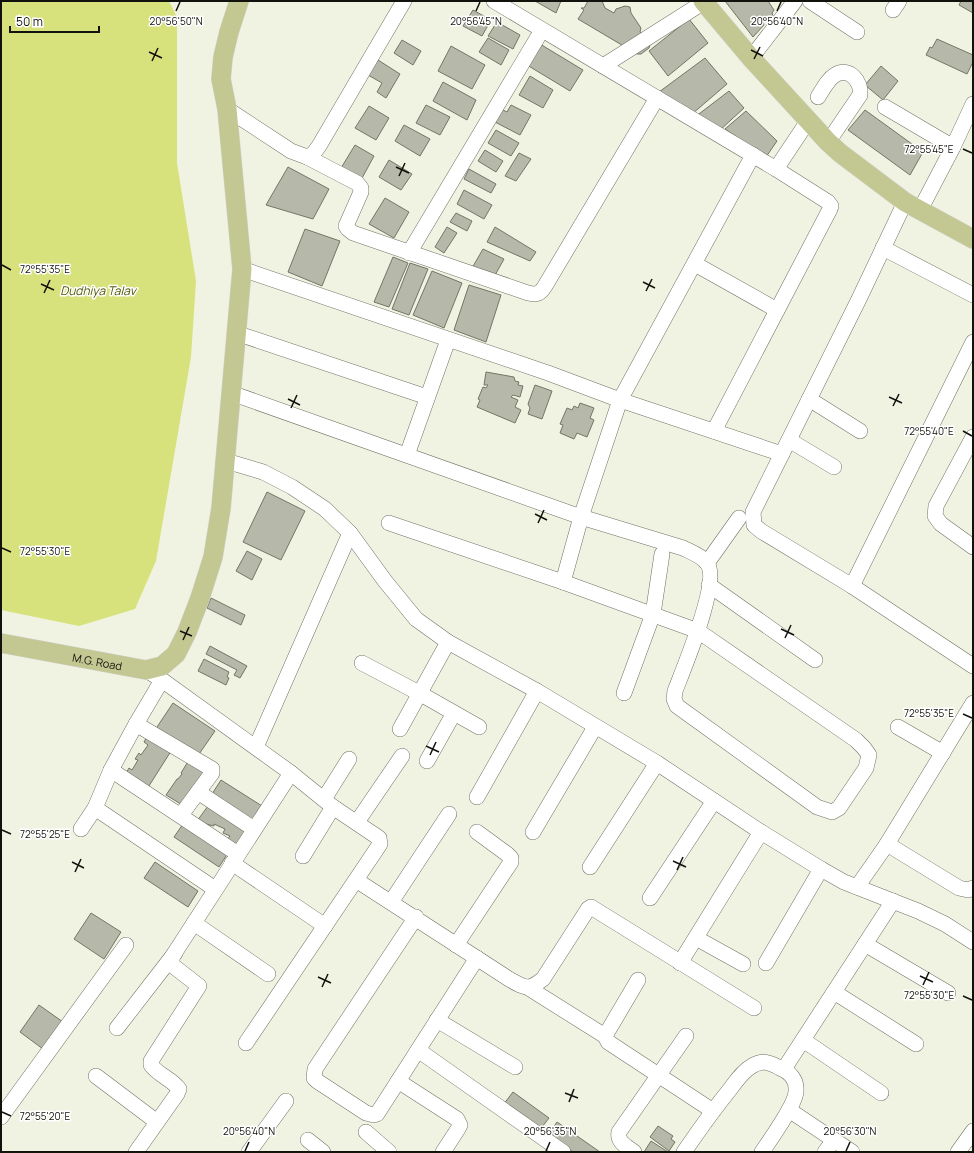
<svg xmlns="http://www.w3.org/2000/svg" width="974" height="1153" viewBox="0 0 974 1153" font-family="Manrope,sans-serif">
<rect width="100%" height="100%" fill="#f0f3e2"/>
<path fill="#d8e27c" d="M1 1H169L177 17V163L196 281 191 357 156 561 135 609 79 626 1 610Z"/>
<g fill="#b6b8a9" stroke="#737566">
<path d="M535 1H561L556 13Z"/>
<path d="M588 1H602L605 8 614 13 616 9 625 6 630 7 631 13 641 28 640 32 650 39 651 42 649 48 641 54H637L578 19 584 10 581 8H584Z"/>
<path d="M725 1H768L774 10 772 13 773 16 767 21 765 19 763 21 764 25 753 37Z"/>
<path d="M961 1H973V13L959 5Z"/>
<path d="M473 10 491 20 482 36 463 26Z"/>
<path d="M689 19 708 43 668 76 649 51Z"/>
<path d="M497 22 520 35 513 49 488 36Z"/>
<path d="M488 38 509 50 501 65 479 52Z"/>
<path d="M937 39 973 55V62L967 74 926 55 930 47 932 48Z"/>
<path d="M402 40 421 51 413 65 394 53Z"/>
<path d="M540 44 583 70 570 91 527 65Z"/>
<path d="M451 46 485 65 472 89 438 71Z"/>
<path d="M705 58 727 84 692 114 659 92Z"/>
<path d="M378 60 400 74 386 98 377 92 382 83 368 75Z"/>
<path d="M881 66 898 81 883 100 865 85Z"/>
<path d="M530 76 553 90 543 108 519 95Z"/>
<path d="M443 82 476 100 467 120 433 101Z"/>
<path d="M729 91 744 108 719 131 695 117Z"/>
<path d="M426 105 450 117 440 135 416 123Z"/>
<path d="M511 105 531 115 520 135 495 122 501 109 507 112Z"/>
<path d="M369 106 389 118 376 140 355 128Z"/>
<path d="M865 110 923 152 910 175 848 130Z"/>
<path d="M746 111 777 141 766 157 725 129Z"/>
<path d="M404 125 430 139 420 156 395 141Z"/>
<path d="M496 130 519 143 511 156 488 143Z"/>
<path d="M355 145 374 156 361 180 341 168Z"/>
<path d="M485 150 503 161 496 172 478 161Z"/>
<path d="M519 153 531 159 516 181 505 176Z"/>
<path d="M389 160 412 174 401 190 379 177Z"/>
<path d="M288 167 329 189 313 219 266 205Z"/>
<path d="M469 169 496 184 491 193 464 179Z"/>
<path d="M464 190 492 205 484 219 457 204Z"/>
<path d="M385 198 409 212 394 238 369 224Z"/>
<path d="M456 213 472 221 467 231 450 222Z"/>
<path d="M447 227 457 233 444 253 435 247Z"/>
<path d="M495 227 536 252 530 261 487 242Z"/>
<path d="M305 229 340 241 322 286 288 272Z"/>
<path d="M483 249 504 259 494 277 472 268Z"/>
<path d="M393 257 408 263 389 307 374 302Z"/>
<path d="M410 263 428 269 409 315 392 309Z"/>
<path d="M432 271 462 283 444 328 413 315Z"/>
<path d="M469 285 501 295 486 342 454 330Z"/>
<path d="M486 372 514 377 515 381 519 382 518 385 523 386 520 397 513 395 511 397 518 400 515 407 521 410 515 423 477 407 480 400 478 399 483 387 486 388 488 385H484Z"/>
<path d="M535 385 552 391 542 419 528 414 530 408 528 404Z"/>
<path d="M580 403 594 408 590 418 594 420 587 437 577 433 574 439 560 433 563 425 560 424 567 408 572 410 574 406 578 408Z"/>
<path d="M267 492 305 511 281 560 243 542Z"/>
<path d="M247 551 262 559 252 580 236 571Z"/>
<path d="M211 598 245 615 241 625 207 608Z"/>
<path d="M210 646 247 666 240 678 234 675 237 670 206 654Z"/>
<path d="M204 659 229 672 227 677 229 678 226 685 198 671Z"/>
<path d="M173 703 215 731 197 757 155 730Z"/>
<path d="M149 733 173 748 147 789 125 775 129 768 132 770 138 760 135 759 139 753 141 755 148 745 144 742Z"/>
<path d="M189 760 207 772 184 806 166 795 177 779H178L182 774 181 773Z"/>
<path d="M221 780 262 806 253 820 212 794Z"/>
<path d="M208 806 248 831 239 846 227 840 230 836 223 833 225 829 214 824V826L206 824 211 827 209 830 197 821Z"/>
<path d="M183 824 228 853 219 867 174 837Z"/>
<path d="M155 862 198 891 188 907 144 878Z"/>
<path d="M91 913 121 932 104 959 74 939Z"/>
<path d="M39 1005 63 1022 43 1049 20 1032Z"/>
<path d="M513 1092 549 1118 539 1131 503 1105Z"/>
<path d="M557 1122 600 1152H573L548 1135Z"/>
<path d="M658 1126 673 1136 671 1139 675 1142 669 1151 650 1137Z"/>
<path d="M651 1141 668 1152H644Z"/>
</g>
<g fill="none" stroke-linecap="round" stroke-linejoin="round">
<defs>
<g id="minor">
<path d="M494 1 776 169 828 202 831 206 830 209 714 431"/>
<path d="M810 1 857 32"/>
<path d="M893 10 899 1"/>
<path d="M751 58 795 1"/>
<path d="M603 66 704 2"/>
<path d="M818 97C823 89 828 79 835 75 849 66 862 82 860 95L828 142"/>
<path d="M885 107 953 147"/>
<path d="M227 109 291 151 307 157 313 154 319 146 404 1"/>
<path d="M307 157 357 183 361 188V192L346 226 348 229 353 233 528 293C537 295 540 294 545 286L657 98"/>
<path d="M776 169 808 121"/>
<path d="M905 202 859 299 753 512 754 525 761 531 852 586 973 666"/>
<path d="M920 210 953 147 973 104"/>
<path d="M883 248 973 295"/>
<path d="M409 253 542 30"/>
<path d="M695 264 777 310"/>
<path d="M242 269 548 373 620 400 782 454"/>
<path d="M236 333 427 397"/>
<path d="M231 393 581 517 683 548C691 552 702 556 707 563 721 580 683 670 675 691L674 699 677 706 817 807 832 812 839 808 866 768 869 755 864 748 856 740 698 631 563 582 389 523"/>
<path d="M809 399 860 431"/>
<path d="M973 437 936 506 935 516 941 524 973 547"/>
<path d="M789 440 834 467"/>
<path d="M407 455 448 340"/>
<path d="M226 461 263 472 292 487 325 509 350 533 385 581 416 619 448 642 537 691 657 763 761 832 821 869 844 882 918 911 945 924 973 942"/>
<path d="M707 563 739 518"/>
<path d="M563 582 581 517 620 400 753 155"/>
<path d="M709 585 815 660"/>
<path d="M852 586 973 342"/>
<path d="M362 663 419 693 479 727"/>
<path d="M146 670 162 680 291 773 333 807 379 838 380 844 376 850 246 1043"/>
<path d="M624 693 653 614 662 554"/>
<path d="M136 724 212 769V773L181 815"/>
<path d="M898 727 943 753"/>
<path d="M400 729 448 642"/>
<path d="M256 747 350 533"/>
<path d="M427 761 454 713"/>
<path d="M111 770 238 854"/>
<path d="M198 792 254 829"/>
<path d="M477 797 537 691"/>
<path d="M324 799 349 759"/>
<path d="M95 808 215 889"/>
<path d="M357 822 402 756"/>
<path d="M81 829 95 808 111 770 136 724 162 680"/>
<path d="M533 832 595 727"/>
<path d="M887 844 959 888 968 890 973 888"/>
<path d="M303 856 333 807"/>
<path d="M232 863 325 926"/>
<path d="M590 867 657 763"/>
<path d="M356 880 509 979C525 988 528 991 543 979L588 909 591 907 754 1008"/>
<path d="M857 887 887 844 973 703"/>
<path d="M650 898 714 801"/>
<path d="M391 902 449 814"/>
<path d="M416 917 315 1069 314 1078 317 1081 366 1113 374 1115 377 1114 477 958"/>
<path d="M194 923 268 974"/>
<path d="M696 938 743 964"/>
<path d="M865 944 948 993"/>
<path d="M456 945 511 862V858L507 854 477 832"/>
<path d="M680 963 761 832"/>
<path d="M766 963 821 869"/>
<path d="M638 980 605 1036 608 1042 713 1111"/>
<path d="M527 987 605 1036"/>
<path d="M834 992 916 1044"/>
<path d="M437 1020 515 1067"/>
<path d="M117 1028 175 953"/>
<path d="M803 1040 881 1093"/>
<path d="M418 1050 563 1152"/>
<path d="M784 1069 893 901"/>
<path d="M96 1076 157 1122"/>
<path d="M398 1081 457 1119 460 1125 458 1129 443 1152"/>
<path d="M789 1110 852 1152"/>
<path d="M1 1117 126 945"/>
<path d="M366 1132 389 1152"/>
<path d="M308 1140 323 1152"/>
<path d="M136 1152 177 1094 179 1089C172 1079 158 1075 151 1065V1061L199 986 172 965V957L291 773"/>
<path d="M249 1152 286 1101"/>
<path d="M634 1152C626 1146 617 1142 619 1132L686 1036"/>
<path d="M684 1152C699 1130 714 1109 731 1088 737 1080 743 1071 752 1066 763 1059 770 1063 780 1068 790 1072 797 1080 796 1091 796 1104 770 1140 762 1152"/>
<path d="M825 1152 834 1140"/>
<path d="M958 1152 973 1131"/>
</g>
<g id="major">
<path d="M703 1 751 58 828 142 840 153 905 202 973 239"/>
<path id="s1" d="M1 643 146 670 162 666 176 654 187 632 200 598 213 557 221 508 242 269 227 109 221 79 223 57 229 32 239 1"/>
</g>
</defs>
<use href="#minor" stroke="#717365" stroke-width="16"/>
<use href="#major" stroke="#d4d4d3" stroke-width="20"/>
<use href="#minor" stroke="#fff" stroke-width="15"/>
<use href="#major" stroke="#c3c892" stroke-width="19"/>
</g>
<path fill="none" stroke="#11120c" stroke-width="1.5" d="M176 11 180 2M476 11 480 2M777 11 781 2M751 50 763 56M149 52 162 58M754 59 760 47M152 61 158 48M963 149 972 153M396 167 409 173M399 176 405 163M2 265 11 270M643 282 655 288M41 284 54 290M646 291 652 279M44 293 50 280M889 397 902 403M288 399 300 405M893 406 899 394M291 408 297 395M963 431 972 436M535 514 547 520M538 523 544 510M2 548 11 552M781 629 794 635M180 631 192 636M785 638 791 625M183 640 189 627M963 714 972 718M426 746 439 752M430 755 436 742M2 830 11 834M673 861 686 867M72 862 84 868M677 870 683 857M75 872 81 859M920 976 933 982M318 977 331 983M923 985 929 972M322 987 328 974M963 996 972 1000M565 1093 578 1098M569 1102 574 1089M2 1112 11 1116M245 1151 249 1142M546 1151 550 1142M846 1151 850 1142"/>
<g text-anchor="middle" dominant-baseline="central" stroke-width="3" stroke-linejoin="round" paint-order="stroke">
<g font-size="11" fill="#11120c" stroke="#fff">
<text stroke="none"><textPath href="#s1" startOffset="98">M.G. Road</textPath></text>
</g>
<g font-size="12" font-style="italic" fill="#53580a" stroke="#fff">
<text x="98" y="290">Dudhiya Talav</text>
</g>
</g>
<g font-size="10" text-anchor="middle" fill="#11120c" stroke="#fff" stroke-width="3" stroke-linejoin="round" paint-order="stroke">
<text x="176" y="25">20°56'50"N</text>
<text x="476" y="25">20°56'45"N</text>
<text x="777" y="25">20°56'40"N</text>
<text x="929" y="153">72°55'45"E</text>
<text x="45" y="273">72°55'35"E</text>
<text x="929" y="435">72°55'40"E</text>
<text x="45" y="555">72°55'30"E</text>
<text x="929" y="717">72°55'35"E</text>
<text x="45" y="838">72°55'25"E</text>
<text x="929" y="999">72°55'30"E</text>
<text x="45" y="1120">72°55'20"E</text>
<text x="249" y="1135">20°56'40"N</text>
<text x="550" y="1135">20°56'35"N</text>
<text x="850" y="1135">20°56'30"N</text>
</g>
<rect width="974" height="1153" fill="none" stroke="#11120c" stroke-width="4"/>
<path d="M10 26v6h89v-6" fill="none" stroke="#11120c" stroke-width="2"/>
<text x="16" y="26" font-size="12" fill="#11120c" stroke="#ffffff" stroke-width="3" paint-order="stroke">50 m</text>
</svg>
